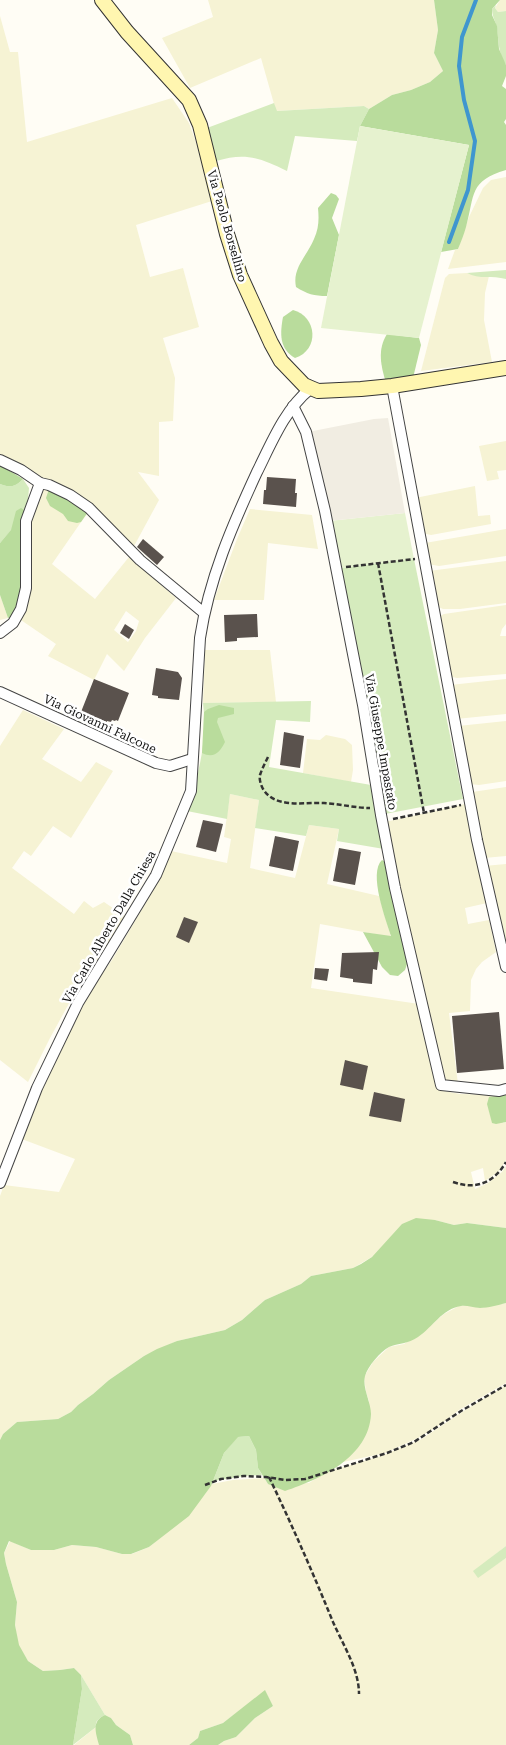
<svg xmlns="http://www.w3.org/2000/svg" width="506" height="1745" viewBox="0 0 506 1745" font-family="'Roboto Serif',serif">
<rect width="100%" height="100%" fill="#fffdf5"/>
<g fill="#f6f3d4" fill-rule="evenodd">
<path d="M208 0H434L438 30 434 53 443 71 430 82 411 90 392 95 369 109 364 106 276 111 261 58 190 88 162 38 213 17Z"/>
<path d="M500 0H506V11L498 12 495 8Z"/>
<path d="M0 16 10 52H18L27 142 172 98 189 123 198 148 212 201 136 225 150 277 183 268 199 327 163 338 175 378 173 421 159 422V476L138 472 159 500 133 548 118 532 0 457Z"/>
<path d="M506 177V262L448 269 455 250 458 249 469 217 483 188 491 180Z"/>
<path d="M467 273 482 277 489 276 485 293 484 320 492 362 421 371 445 278 449 274Z"/>
<path d="M506 441V470L497 471 499 479 487 481 479 446Z"/>
<path d="M475 486 478 516 490 515 491 524 431 535 422 533 415 498Z"/>
<path d="M43 487 88 512 52 564 95 599 129 557 176 598 145 638 124 671 107 654 94 680 48 656 56 644 18 618 27 524ZM126 611 139 621 136 631 128 642 114 630Z"/>
<path d="M250 509 312 515 318 549 268 543 264 600H214L237 539Z"/>
<path d="M506 529V556L439 566 428 564 425 543Z"/>
<path d="M506 561V603L460 609H443L436 606 429 571Z"/>
<path d="M0 595 8 618 0 620Z"/>
<path d="M506 605V624L502 629 500 636H506V674L457 678 448 676 438 617 444 614Z"/>
<path d="M205 650H270L276 702 203 703Z"/>
<path d="M506 679V714L456 719 450 685Z"/>
<path d="M23 710 64 729 42 759 81 782 96 762 113 771 71 838 53 826 31 856 24 851 12 868 74 914 84 901 93 908 104 902 126 917 73 996 50 1038 28 1082 0 1060V746Z"/>
<path d="M506 721V781L479 785 470 784 458 726Z"/>
<path d="M326 735 345 739 352 745 353 770 351 782 303 773 307 739 320 740Z"/>
<path d="M506 787V856L484 858 472 792Z"/>
<path d="M230 794 259 800 250 868 295 878 309 825 339 829 327 884 379 896 391 937 320 924 311 988 419 1004 436 1082 444 1091 460 1094 500 1095 503 1123 506 1122V1160L499 1171 485 1181 483 1168 471 1172 475 1189 488 1183 502 1172 506 1166V1228L467 1223 454 1225 435 1220 353 1268 311 1276 301 1284 265 1300 242 1320 225 1330 177 1341 144 1356 109 1380 93 1394 78 1405 71 1412 58 1419 17 1422 3 1434 0 1440V1196L4 1185 59 1192 75 1159 19 1138 45 1077 85 998 112 960 151 894 171 851 227 863 231 839 224 837Z"/>
<path d="M465 804 487 903 465 908 468 924 489 920 496 952 482 962 476 969 471 980 470 1011 449 1013 458 1084 448 1082 444 1076 385 822Z"/>
<path d="M506 864V957L484 866Z"/>
<path d="M506 1303V1383L459 1410 441 1424 418 1438 385 1453 343 1462 356 1449 369 1401 366 1392 364 1377 373 1362 389 1347 404 1344 430 1326 444 1314 459 1306 468 1305 480 1308Z"/>
<path d="M506 1385V1546L492 1557 494 1566 506 1558V1745H218L224 1741 236 1737 255 1718 273 1706 265 1691 223 1723 200 1731 198 1738 189 1745H133L130 1735 116 1725 111 1718 105 1715 81 1675 74 1668 60 1670 43 1671 28 1661 18 1645 15 1625 17 1602 6 1564 4 1553 10 1541 31 1550H54L72 1545 96 1547 122 1554H132L149 1547 171 1529 205 1494 212 1484 233 1480 264 1478 268 1484 309 1483 326 1472 378 1457 420 1440 462 1412Z"/>
<path d="M96 1727 99 1745H74Z"/>
</g>
<g fill="#d5ebbd">
<path d="M496 5 495 8 498 12 506 11V65C498 53 499 42 497 29 496 21 492 17 492 9Z"/>
<path d="M274 103 277 111 364 106 369 109 360 126 357 141 295 136 287 171C260 158 246 152 216 161L207 128Z"/>
<path d="M506 270V279C492 275 479 280 467 273Z"/>
<path d="M23 479 29 488 27 512 0 543V484C11 488 15 487 23 479Z"/>
<path d="M414 559 463 799 385 814 339 568Z"/>
<path d="M311 701 310 722 276 720 269 767 371 785 384 849 337 841 339 829 309 825 306 836 255 828 259 800 230 794 227 819 187 811C198 777 208 740 203 703Z"/>
<path d="M249 1436 256 1450 258 1468 262 1475 244 1476 213 1481 224 1453 237 1437Z"/>
<path d="M506 1546V1558L478 1578 473 1571Z"/>
<path d="M81 1675 105 1715C99 1718 95 1721 96 1727L73 1745 82 1689Z"/>
</g>
<g fill="#b9dc9c">
<path d="M434 0H500L492 9V15L497 26 499 49 506 65V76L502 86 506 89V119L504 122 506 125V170C469 181 475 194 466 227 464 234 461 242 458 249L441 252 469 145 360 126 369 109 392 95 411 90 430 82 443 71 434 53 438 30Z"/>
<path d="M331 193 336 195 339 199 332 218 339 235 327 296C314 296 307 294 296 287 292 268 307 256 314 239 319 228 319 219 318 208Z"/>
<path d="M293 310C317 316 320 350 295 358 279 349 280 333 283 317Z"/>
<path d="M387 334 419 338 421 345 413 378 386 383C381 366 377 350 387 334Z"/>
<path d="M0 465 23 479C15 487 11 488 0 484Z"/>
<path d="M49 489 63 494 88 512 81 522 77 523 68 521 63 514 50 506 46 498Z"/>
<path d="M21 508 27 512 21 604 15 616 8 618 0 595V543L11 530 16 511Z"/>
<path d="M219 705 234 708V714L218 718 217 722 225 742C220 752 214 759 202 753L204 712 208 709Z"/>
<path d="M382 860 387 863 408 961 405 970 398 976 390 975 382 967 363 932 391 936C386 920 368 873 382 860Z"/>
<path d="M506 1095V1122L496 1124 492 1123 487 1104 489 1097Z"/>
<path d="M416 1218 435 1220 454 1225 467 1223 506 1228V1303C498 1305 488 1308 480 1308 473 1308 467 1305 461 1306 442 1309 433 1327 418 1337 408 1344 398 1343 389 1347 380 1352 368 1366 365 1376 362 1388 371 1402 371 1414 369 1457 321 1479 285 1491L268 1484 258 1468 256 1450 249 1436 238 1437 224 1453 211 1486 189 1516 149 1547 131 1554H122L96 1547 72 1545 54 1550H31L9 1541 4 1553 6 1564 17 1602 15 1625 19 1645 28 1661 43 1671 60 1670 74 1668 81 1675 82 1689 73 1745H0V1440L3 1434 17 1422 58 1419 71 1412 78 1405 93 1394 109 1380 144 1356 157 1349 177 1341 225 1330 242 1320 265 1300 301 1284 311 1276 353 1268 361 1264 372 1257 402 1224Z"/>
<path d="M265 1690 273 1706 255 1718 236 1737 224 1741 218 1745H189L198 1738 200 1731 223 1723Z"/>
<path d="M105 1715 111 1718 116 1725 130 1735 133 1745H99C96 1733 91 1721 105 1715Z"/>
</g>
<g fill="#e6f2cf">
<path d="M360 126 469 145 419 338 321 328Z"/>
<path d="M405 513 414 559 339 568 329 521Z"/>
</g>
<path fill="#f1ede2" d="M388 418 405 513 329 521 308 432 374 419Z"/>
<g fill="none" stroke-linecap="round" stroke-linejoin="round">
<path stroke="#3f96cf" stroke-width="4" d="M449 242 468 190 475 141 464 100 459 66 462 37 476 0"/>
</g>
<g fill="#5a524d">
<path d="M267 477 296 479 295 493H297L296 507 263 504 264 490H266Z"/>
<path d="M143 539 164 557 157 565 137 547Z"/>
<path d="M257 614 258 637 237 638V641L225 642 224 615Z"/>
<path d="M125 624 134 630 129 639 120 633Z"/>
<path d="M156 668 178 672 182 678 179 700 158 698V696L152 695Z"/>
<path d="M94 679 129 693 118 721 116 720 115 721 112 720 111 722 107 721V722L81 712Z"/>
<path d="M284 732 304 736 300 768 280 765Z"/>
<path d="M203 820 223 824 216 852 196 847Z"/>
<path d="M275 836 299 841 293 871 269 866Z"/>
<path d="M339 848 361 852 355 885 333 881Z"/>
<path d="M184 917 198 922 189 943 176 937Z"/>
<path d="M379 952 377 970 373 969 372 984 353 982V979L340 977 342 953Z"/>
<path d="M315 968 329 969 327 981 314 979Z"/>
<path d="M499 1012 504 1069 457 1073 452 1016Z"/>
<path d="M345 1060 368 1066 363 1090 340 1085Z"/>
<path d="M374 1092 405 1099 401 1122 369 1116Z"/>
</g>
<g fill="none" stroke-linecap="round" stroke-linejoin="round">
<defs>
<g id="street">
<path d="M392 386 477 840 506 967"/>
<path d="M293 406 306 432 325 511 363 705 381 815 395 888 441 1085 499 1091 506 1089"/>
<path d="M0 460 21 470 40 483 49 485 70 495 89 508 140 560 204 613"/>
<path d="M0 633 13 623 21 609 26 588V521L40 483"/>
<path d="M0 692 156 763 170 766 192 759"/>
<path d="M0 1183 37 1088 78 1003 156 875 191 791 200 638C209 579 232 526 257 472 271 444 285 409 310 389"/>
</g>
<path id="secondary" d="M102 0 127 32 189 100 200 125 227 234 240 275 271 343 281 361 304 385 318 391 361 389 392 386 506 368"/>
</defs>
<use href="#street" stroke="#444" stroke-width="12"/>
<use href="#secondary" stroke="#333" stroke-width="16"/>
<g stroke="#333" stroke-width="2.5" stroke-dasharray="5 2.5" stroke-linecap="butt">
<path d="M378 563 424 813"/>
<path d="M346 567 415 559"/>
<path d="M268 757C265 763 262 769 260 775 259 780 261 785 263 789 275 809 305 802 324 803 340 804 355 808 370 808"/>
<path d="M393 819 461 805"/>
<path d="M453 1182C476 1190 494 1183 506 1162"/>
<path d="M269 1477C292 1525 313 1573 333 1622 343 1645 359 1669 359 1694"/>
<path d="M205 1485 221 1479 244 1476 266 1477 285 1480 305 1479 387 1453 414 1442 461 1411 506 1385"/>
</g>
<use href="#street" stroke="#fff" stroke-width="10"/>
<use href="#secondary" stroke="#fff6b0" stroke-width="14"/>
</g>
<g text-anchor="middle" dominant-baseline="central" stroke-width="5" stroke-linejoin="round" paint-order="stroke">
<g font-size="12" fill="#111" stroke="#fff">
<text transform="translate(227 226) rotate(74)">Via Paolo Borsellino</text>
<text transform="translate(100 724) rotate(25)">Via Giovanni Falcone</text>
<text transform="translate(381 742) rotate(80)">Via Giuseppe Impastato</text>
<text transform="translate(109 927) rotate(-60)">Via Carlo Alberto Dalla Chiesa</text>
</g>
</g>
</svg>
